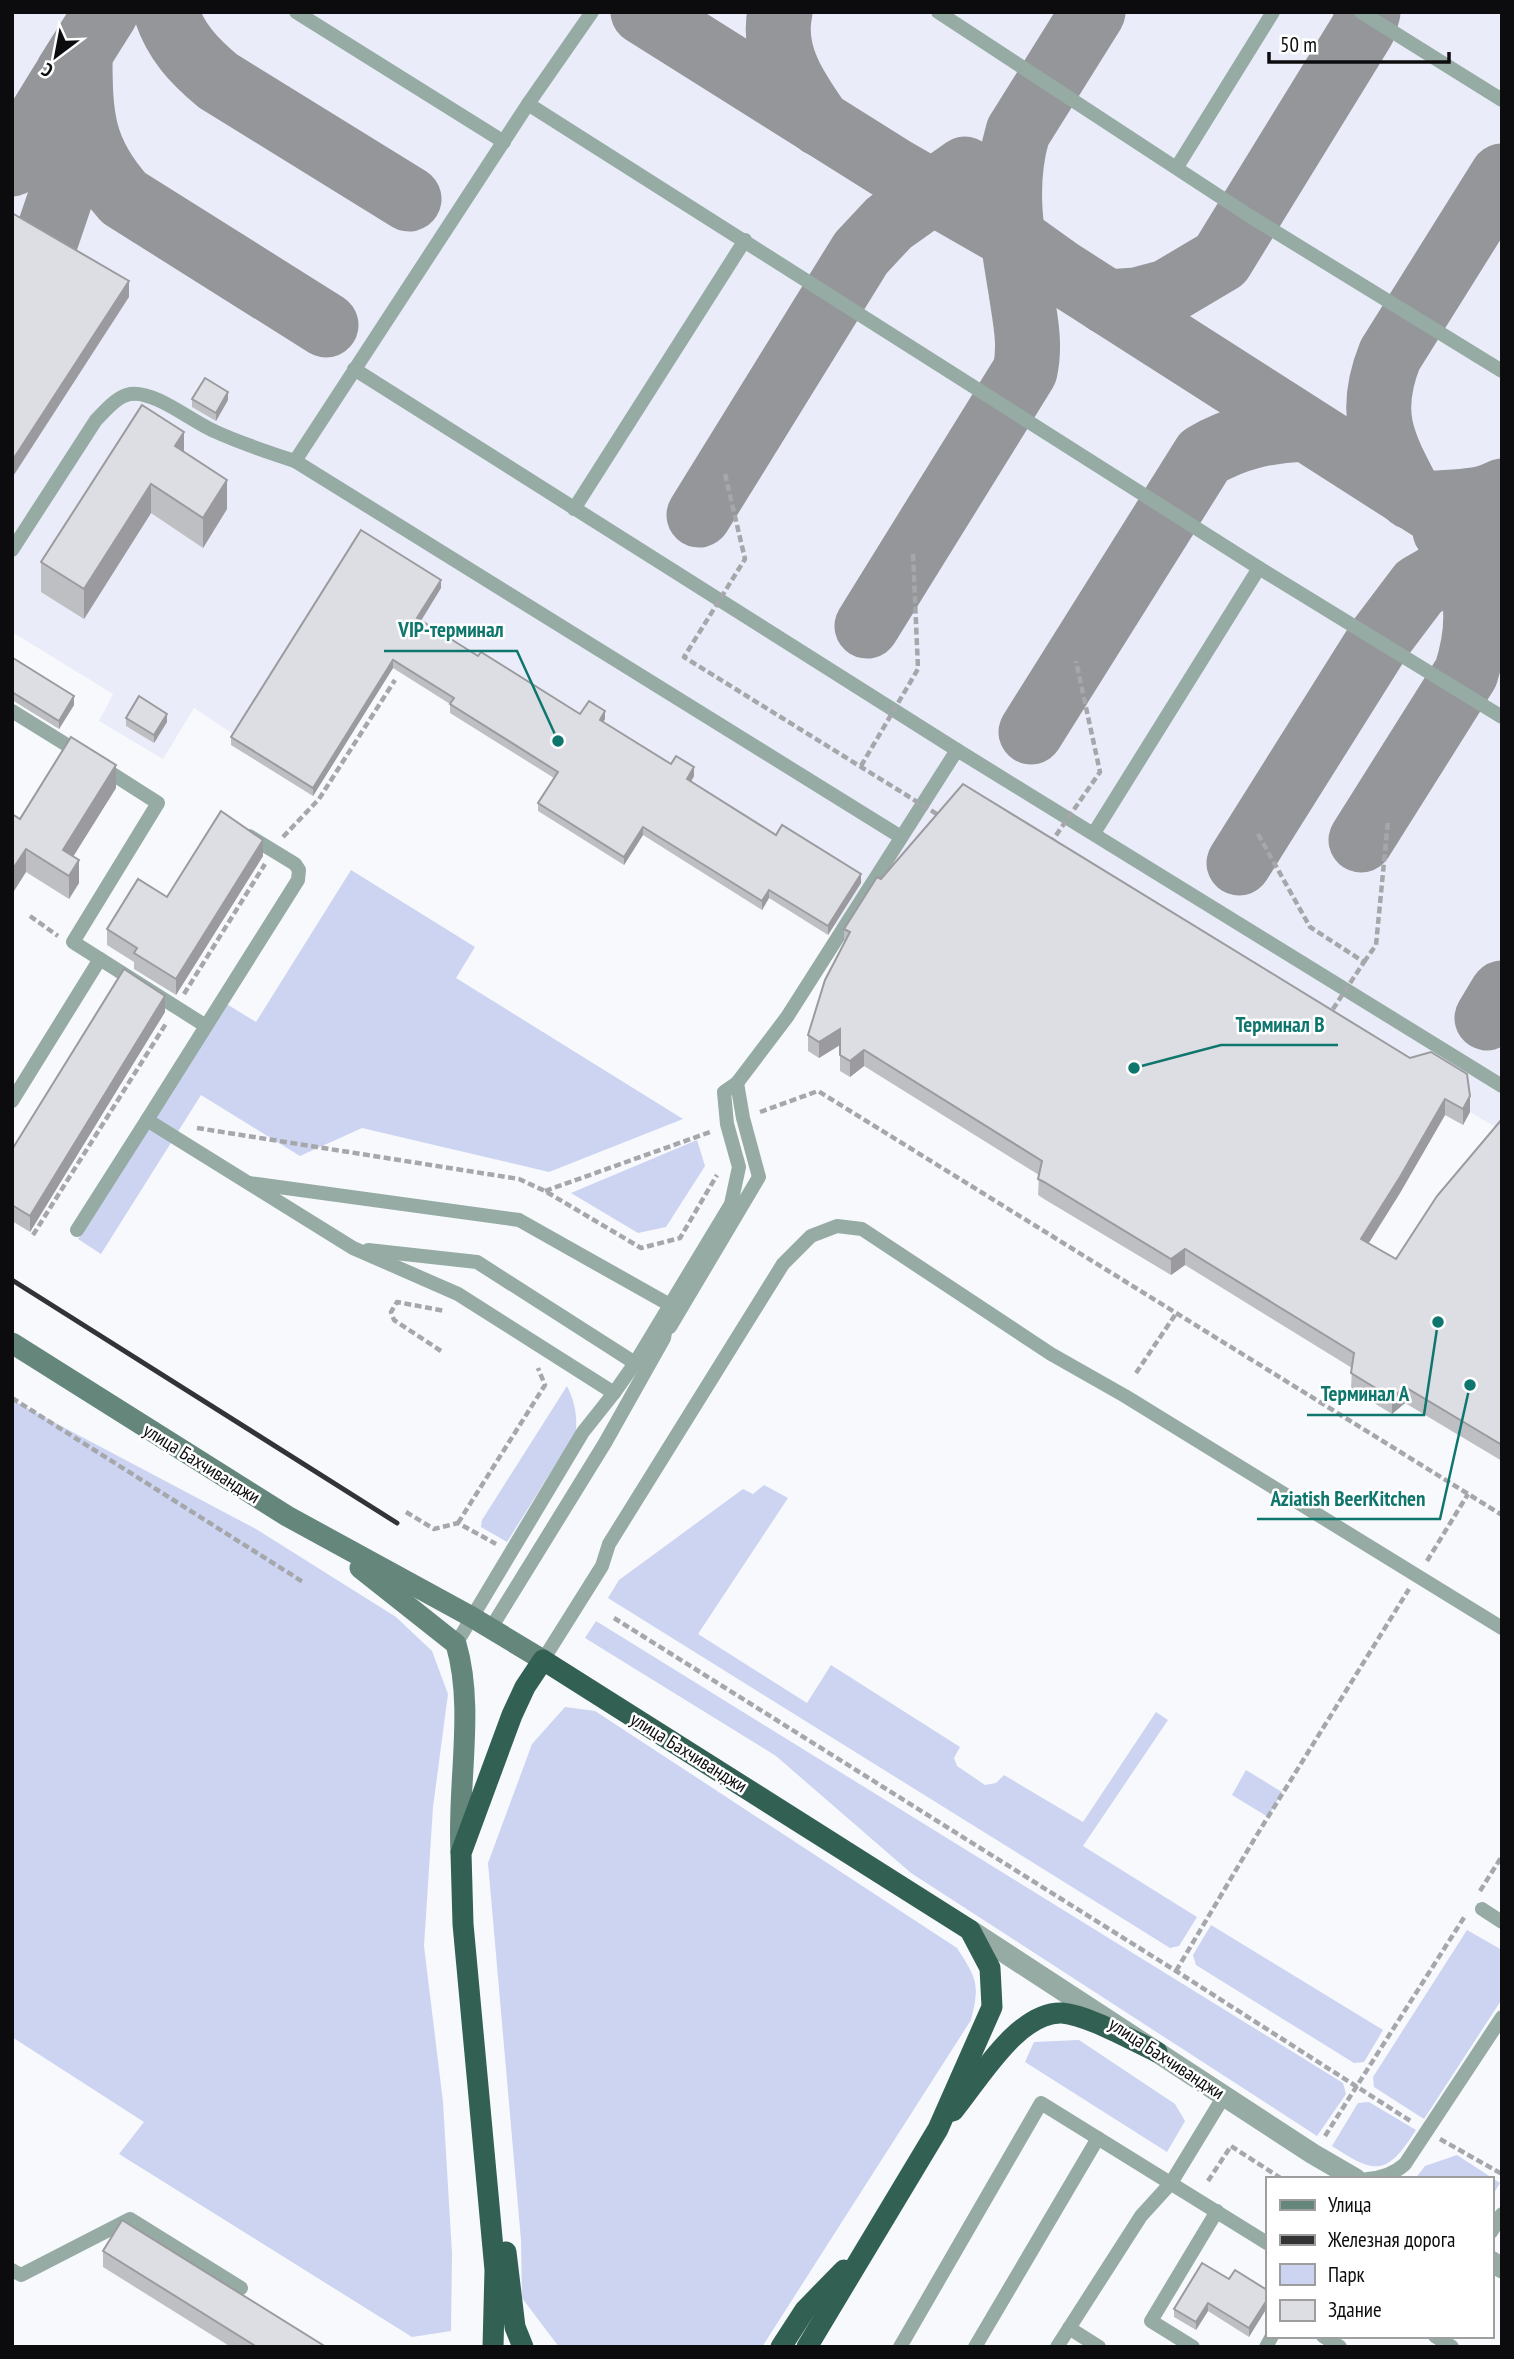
<svg xmlns="http://www.w3.org/2000/svg" width="1514" height="2359" viewBox="0 0 1514 2359" font-family="'PT Sans Narrow',sans-serif">
<rect width="100%" height="100%" fill="#f7f9fd"/>
<path fill="#eaedf9" d="M12 12H1502V1131L1470 1112 856 939 835 925 861 883 776 843 687 788 694 775 671 772 580 722 417 627 236 736 194 708 163 759 99 721 113 694 12 632Z"/>
<g fill="#ccd4f2">
<path d="M351 870 475 947 456 978 683 1119 549 1172 362 1128 300 1156 201 1095 101 1254 78 1239 225 1003 256 1022Z"/>
<path d="M697 1140 705 1166 666 1227 638 1233 571 1193Z"/>
<path d="M567 1386C575 1402 577 1415 576 1432L507 1542 481 1527 482 1520Z"/>
<path d="M12 1400 256 1529 396 1617 432 1651 448 1694 433 1807 424 1946 443 2102 452 2254 451 2331 412 2337 119 2154 144 2122 12 2037Z"/>
<path d="M764 1485 788 1498 698 1634 807 1703 831 1665 960 1747 954 1758 957 1766 985 1785 996 1783 1004 1775 1083 1822 1156 1712 1168 1720 1083 1846 1197 1917 1179 1946 1170 1948 608 1598 619 1580 743 1489 753 1494Z"/>
<path d="M596 1621 1343 2083 1346 2094 1317 2136 911 1873 776 1756 585 1638Z"/>
<path d="M565 1707 595 1711 957 1948C977 1979 980 1984 971 2020L762 2347H559L522 2298 521 2240 488 1863 532 1744Z"/>
<path d="M1246 1770 1282 1792 1268 1817 1232 1795Z"/>
<path d="M1211 1925 1383 2030 1364 2062 1354 2063 1196 1965 1193 1955Z"/>
<path d="M1467 1930 1502 1950V1999L1424 2119 1374 2087 1373 2077Z"/>
<path d="M1079 2040 1175 2104 1185 2121 1167 2152 1025 2062 1034 2042Z"/>
<path d="M1369 2102 1416 2130C1386 2177 1375 2174 1332 2146L1358 2103Z"/>
<path d="M1457 2155 1500 2183 1491 2198V2179H1415L1425 2166Z"/>
</g>
<g fill="none" stroke-linecap="round" stroke-linejoin="round">
<g stroke="#95969a" stroke-width="65">
<path d="M166 12C176 42 194 61 218 81L409 199"/>
<path d="M643 12 896 171 1013 238 1059 271 1502 554"/>
<path d="M780 12C771 55 797 91 820 124"/>
<path d="M80 54C80 115 81 150 124 198L326 325"/>
<path d="M12 164 63 81"/>
<path d="M45 243 60 199 64 167 61 109 67 74 106 12"/>
<path d="M1107 302 1137 300 1167 292 1221 260 1363 29 1368 12"/>
<path d="M1411 497C1383 444 1366 415 1390 355L1502 176"/>
<path d="M1424 504C1449 501 1479 504 1502 491"/>
<path d="M699 515 861 253 889 223 965 169"/>
<path d="M867 626 1025 371C1031 344 1025 319 1021 291 1012 237 1002 185 1018 132L1093 12"/>
<path d="M1031 732 1204 456C1236 437 1267 431 1304 429"/>
<path d="M1361 840 1466 673C1483 621 1479 575 1445 531"/>
<path d="M1239 863 1379 640 1419 587 1445 572 1488 565 1502 568"/>
<path d="M1487 1018 1502 993"/>
</g>
<g stroke="#a6a7ab" stroke-width="4.5" stroke-dasharray="7 3.5" stroke-linecap="butt">
<path d="M283 837 319 799 395 680"/>
<path d="M30 916 58 936"/>
<path d="M1364 962 1376 945 1388 821"/>
<path d="M184 994 265 864"/>
<path d="M760 1112 818 1091 1502 1515"/>
<path d="M197 1128 519 1179 545 1191 641 1248 680 1238 717 1175"/>
<path d="M545 1191 713 1131"/>
<path d="M33 1235 167 1022"/>
<path d="M441 1351 394 1320 391 1312 397 1302 445 1311"/>
<path d="M1136 1373 1177 1312"/>
<path d="M12 1398 303 1582"/>
<path d="M406 1512 434 1529 458 1523 496 1544"/>
<path d="M458 1523 545 1385 538 1368"/>
<path d="M1427 1561 1468 1494"/>
<path d="M614 1618 1176 1971 1412 2122"/>
<path d="M1480 1891 1502 1856"/>
<path d="M1176 1971 1255 1838 1409 1589"/>
<path d="M1325 2136 1465 1916"/>
<path d="M1440 2139 1502 2174"/>
<path d="M1208 2181 1231 2146 1282 2179"/>
</g>
<g stroke="#95aba3" stroke-width="14">
<path d="M296 12 504 142"/>
<path d="M592 12 528 104 295 461 901 837"/>
<path d="M938 12 1248 215 1502 371"/>
<path d="M1361 12 1502 100"/>
<path d="M528 104 1259 568 1502 717"/>
<path d="M1177 167 1273 12"/>
<path d="M354 369 957 750 1502 1086"/>
<path d="M574 509 745 240"/>
<path d="M12 550 96 420C106 410 116 397 130 394 154 390 191 421 214 431 240 443 267 452 295 461"/>
<path d="M12 711 83 755"/>
<path d="M100 766 158 803 73 942 206 1026"/>
<path d="M1094 833 1259 568"/>
<path d="M12 1101 100 959"/>
<path d="M147 1120 298 880 299 870 295 864 249 836"/>
<path d="M249 1183 519 1220 670 1305 664 1338 605 1443 491 1628"/>
<path d="M77 1230 147 1120 353 1248 458 1294 614 1393"/>
<path d="M368 1250 477 1262 635 1363"/>
<path d="M670 1327 759 1177 743 1118 737 1083"/>
<path d="M456 1644 583 1432 614 1393 635 1363 731 1204 739 1167 727 1124 724 1092 737 1083 787 1017 957 750"/>
<path d="M543 1660 602 1566 609 1544 783 1264 811 1236 837 1226 862 1229 1051 1354 1125 1396 1502 1628"/>
<path d="M1482 1909 1502 1922"/>
<path d="M1367 2179C1382 2178 1394 2174 1405 2164L1502 2017"/>
<path d="M1491 2232 1502 2214"/>
<path d="M12 2270 21 2275 130 2219 241 2288"/>
<path d="M1069 2328 1099 2347"/>
<path d="M1323 2336 1340 2347"/>
<path d="M1435 2336 1452 2347"/>
<path d="M900 2347 1041 2103 1267 2243"/>
<path d="M975 2347 1098 2138"/>
<path d="M1057 2347 1141 2216 1171 2183 1224 2096"/>
<path d="M1193 2347 1151 2321 1217 2211"/>
<path d="M1266 2347 1272 2336"/>
</g>
<g stroke="#95aba3" stroke-width="21">
<path d="M970 1930 1313 2154 1356 2179"/>
<path d="M1491 2261 1502 2268"/>
</g>
<g stroke="#65867b" stroke-width="21">
<path d="M12 1343 287 1516 470 1616 543 1660"/>
<path d="M360 1568 456 1644C475 1708 457 1785 461 1852"/>
</g>
<g stroke="#326052" stroke-width="21">
<path d="M953 2111C978 2081 1018 2011 1062 2013 1088 2015 1133 2041 1157 2052"/>
<path d="M506 2252 515 2327 523 2347"/>
<path d="M493 2347 495 2270 463 1924 461 1853 512 1715 525 1687 543 1660 970 1930 990 1968 992 2007 938 2129 807 2347"/>
<path d="M781 2347 805 2310 844 2270"/>
</g>
<path stroke="#333336" stroke-width="5" d="M12 1280 397 1523"/>
<g stroke="#a6a7ab" stroke-width="4.5" stroke-dasharray="7 3.5" stroke-linecap="butt">
<path d="M725 474 745 559 684 657 940 816"/>
<path d="M861 766 918 669 913 553"/>
<path d="M1258 834 1310 927 1364 962 1329 1015"/>
<path d="M1050 844 1100 772 1076 661"/>
</g>
</g>
<g fill="#bebfc3">
<path d="M192 399 228 400 216 421 192 407Z"/>
<path d="M184 452 227 509 203 548 151 513 84 619 41 592V562Z"/>
<path d="M441 588 421 621 478 656 580 714 605 719 603 722 671 764 694 776 691 782 776 835 861 883 828 935 769 898 762 910 643 835 624 865 538 811V803L554 778 450 713V704L393 668 313 796 231 745V737Z"/>
<path d="M12 660 74 705 59 729 12 700Z"/>
<path d="M126 718 167 722 154 743 126 726Z"/>
<path d="M963 784 1470 1112 1463 1125 1445 1115 1400 1193 1369 1243 1396 1259 1502 1119V1461L1405 1403 1392 1414 1351 1389 1352 1368 1185 1265 1171 1275 1044 1199 1038 1195 1039 1175 864 1066 850 1077 840 1071V1045L819 1058 808 1051V1035L844 944V929L881 879Z"/>
<path d="M116 788 73 856 79 883 69 899 26 872 12 894V814L20 819Z"/>
<path d="M263 856 176 995 134 969V962L107 945V929L167 897Z"/>
<path d="M165 1012 30 1232 12 1221V1147L13 1148Z"/>
<path d="M103 2251 326 2347H231L103 2267Z"/>
<path d="M1229 2279 1267 2290 1249 2337 1208 2311 1196 2330 1174 2317V2309Z"/>
</g>
<g fill="#9b9b9f">
<path d="M129 281V297L12 478V461Z"/>
<path d="M228 392V400L216 421V413Z"/>
<path d="M184 432V461L175 446Z"/>
<path d="M227 480V509L203 548V518Z"/>
<path d="M151 484V513L84 619V589Z"/>
<path d="M441 580V588L417 627V618Z"/>
<path d="M393 660V668L313 796V788Z"/>
<path d="M74 696V705L59 729V721Z"/>
<path d="M605 711V719L600 728V720Z"/>
<path d="M167 714V722L154 743V735Z"/>
<path d="M116 765V788L63 873V850Z"/>
<path d="M694 767V776L687 788V779Z"/>
<path d="M643 827V835L624 865V857Z"/>
<path d="M263 840V856L176 995V979Z"/>
<path d="M26 849V872L12 894V870Z"/>
<path d="M79 860V883L69 899V876Z"/>
<path d="M861 874V883L828 935V926Z"/>
<path d="M769 890V898L762 910V901Z"/>
<path d="M165 996V1012L30 1232V1216Z"/>
<path d="M840 1029V1045L819 1058V1042Z"/>
<path d="M864 1050V1066L850 1077V1061Z"/>
<path d="M1470 1096V1112L1463 1125V1109Z"/>
<path d="M1445 1099V1115L1400 1193 1361 1255V1239Z"/>
<path d="M1185 1249V1265L1171 1275V1259Z"/>
<path d="M1405 1387V1403L1392 1414V1398Z"/>
<path d="M1267 2300V2308L1249 2337V2328Z"/>
<path d="M1208 2303V2311L1196 2330V2322Z"/>
</g>
<g fill="#dddee3" stroke="#9b9b9f" stroke-width="2">
<path d="M12 213 129 281 12 461Z"/>
<path d="M205 378 228 392 216 413 192 399Z"/>
<path d="M142 405 184 432 175 446 227 480 203 518 151 484 84 589 41 562Z"/>
<path d="M361 530 441 580 417 618 478 656 481 652 580 714 589 701 605 711 600 720 671 764 676 756 694 767 687 779 776 835 782 825 861 874 828 926 769 890 762 901 643 827 624 857 538 803 558 772 450 704 454 698 393 660 313 788 231 737Z"/>
<path d="M13 658 74 696 59 721 12 692V660Z"/>
<path d="M139 696 167 714 154 735 126 718Z"/>
<path d="M71 737 116 765 63 850 79 860 69 876 26 849 12 870V814L20 819Z"/>
<path d="M963 784 1410 1058 1431 1052 1467 1074 1470 1096 1463 1109 1445 1099 1400 1177 1361 1239 1396 1259 1437 1196 1502 1119V1445L1405 1387 1392 1398 1351 1373 1354 1353 1185 1249 1171 1259 1044 1182 1038 1179 1042 1161 864 1050 850 1061 840 1055V1029L819 1042 808 1035 825 980 850 932 844 929 877 877 881 879Z"/>
<path d="M221 811 263 840 176 979 134 953 137 948 107 929 138 879 167 897Z"/>
<path d="M124 969 165 996 30 1216 12 1205V1147L13 1148Z"/>
<path d="M122 2220 326 2347H257L103 2251Z"/>
<path d="M1202 2263 1229 2279 1235 2270 1267 2290V2300L1249 2328 1208 2303 1196 2322 1174 2309Z"/>
</g>
<g text-anchor="middle" dominant-baseline="central" stroke-width="5" stroke-linejoin="round" paint-order="stroke">
<g font-size="19" fill="#0c0c0e" stroke="#fff">
<text transform="translate(202 1463) rotate(32)">улица Бахчиванджи</text>
<text transform="translate(689 1752) rotate(32)">улица Бахчиванджи</text>
<text transform="translate(1167 2058) rotate(33)">улица Бахчиванджи</text>
</g>
</g>
<path fill="none" stroke="#0f766e" stroke-width="2.5" d="M558 741L517 651H384M1134 1068L1221 1045H1338M1438 1322L1424 1415H1307M1470 1385L1440 1519H1257"/>
<g fill="#0f766e" stroke="#fff" stroke-width="2.5">
<circle cx="558" cy="741" r="7"/>
<circle cx="1134" cy="1068" r="7"/>
<circle cx="1438" cy="1322" r="7"/>
<circle cx="1470" cy="1385" r="7"/>
</g>
<g font-size="21" text-anchor="middle" font-weight="bold" fill="#0f766e" stroke="#fff" stroke-width="5" stroke-linejoin="round" paint-order="stroke">
<text x="451" y="637">VIP-терминал</text>
<text x="1280" y="1032">Терминал B</text>
<text x="1365" y="1401">Терминал А</text>
<text x="1348" y="1506">Aziatish BeerKitchen</text>
</g>
<rect width="1514" height="2359" fill="none" stroke="#0c0c0e" stroke-width="28"/>
<rect x="1266" y="2177" width="228" height="161" fill="#ffffff" stroke="#9e9e9f" stroke-width="2"/>
<rect x="1280" y="2200" width="35" height="10" fill="#65867b" stroke="#9e9e9f" stroke-width="2"/>
<text x="1328" y="2212" font-size="21" fill="#0c0c0e">Улица</text>
<rect x="1280" y="2235" width="35" height="10" fill="#333336" stroke="#9e9e9f" stroke-width="2"/>
<text x="1328" y="2247" font-size="21" fill="#0c0c0e">Железная дорога</text>
<rect x="1280" y="2264" width="35" height="21" fill="#ccd4f2" stroke="#9e9e9f" stroke-width="2"/>
<text x="1328" y="2282" font-size="21" fill="#0c0c0e">Парк</text>
<rect x="1280" y="2300" width="35" height="21" fill="#dddee3" stroke="#9e9e9f" stroke-width="2"/>
<text x="1328" y="2317" font-size="21" fill="#0c0c0e">Здание</text>
<g transform="translate(56 56) rotate(212)" stroke="#ffffff" stroke-width="5" paint-order="stroke">
<path d="M0-5L12 26L0 18L-12 26Z" fill="#0c0c0e"/>
<text y="-10" font-size="19" font-weight="bold" text-anchor="middle" fill="#0c0c0e">С</text>
</g>
<path d="M1269 52v10h180v-10" fill="none" stroke="#0c0c0e" stroke-width="3.5"/>
<text x="1280" y="52" font-size="21" fill="#0c0c0e" stroke="#ffffff" stroke-width="5" paint-order="stroke">50 m</text>
</svg>
